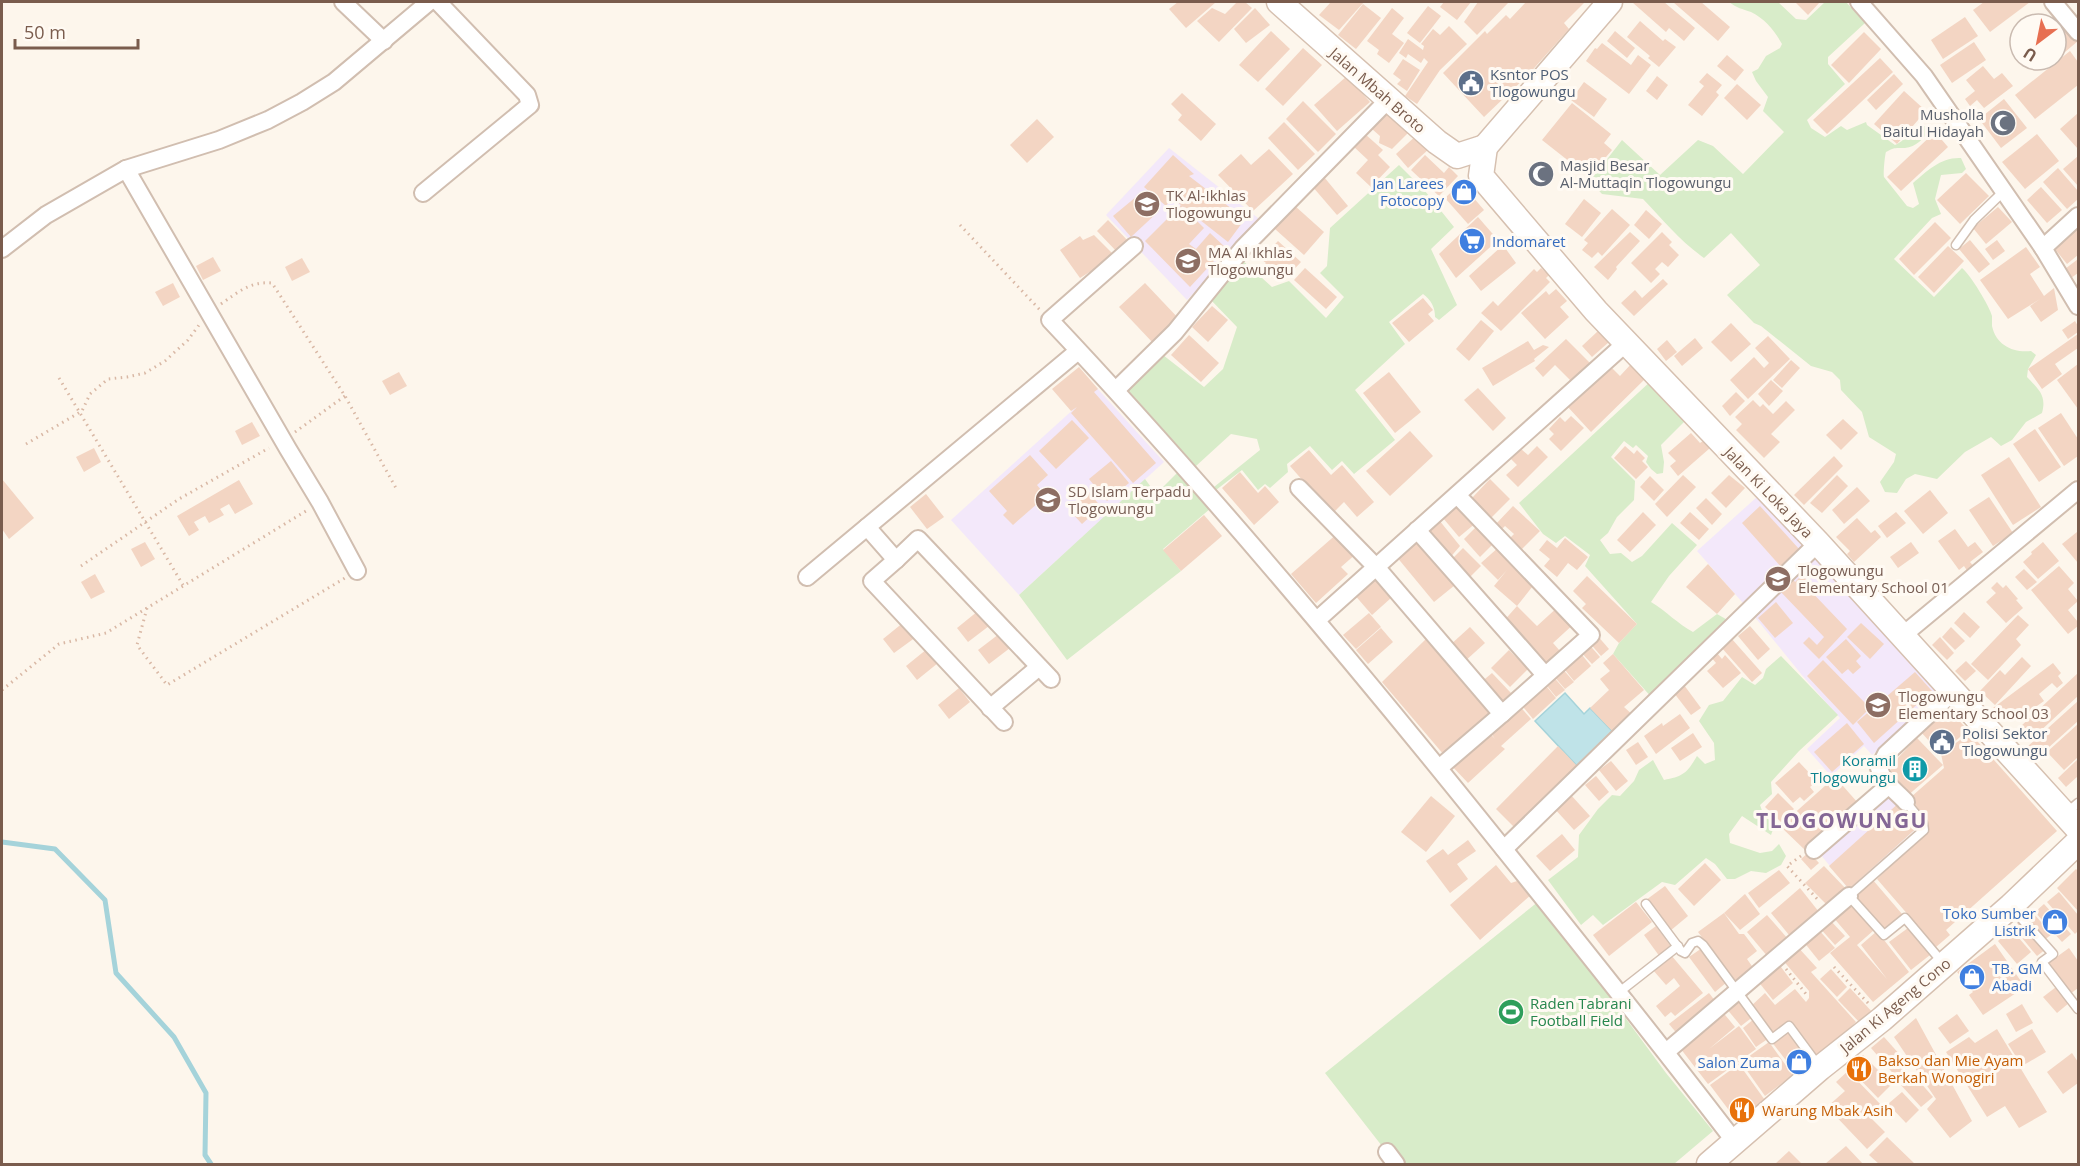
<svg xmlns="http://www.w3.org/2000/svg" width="2080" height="1166" viewBox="0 0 2080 1166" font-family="'Open Sans',sans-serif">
<rect width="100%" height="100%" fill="#fdf6ec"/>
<g fill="#f3e8fa">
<path d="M1169 148 1263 222 1187 300 1106 215Z"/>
<path d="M1097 388 1164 462 1019 595 951 520Z"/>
<path d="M1758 496 1940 695 1872 755 1864 746 1831 776 1807 749 1840 718 1801 674 1750 611 1697 551Z"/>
<path d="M1892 790 1921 824 1849 889 1820 854Z"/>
</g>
<g fill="#d8ecc9">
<path d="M1729 2H1778L1796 19 1806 20 1825 2H1846L1865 23 1828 57V64L1845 84 1807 120 1811 128 1825 137 1841 126 1847 130 1866 122 1867 125 1895 145C1907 140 1912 126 1926 126L1930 130C1924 138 1916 147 1905 148 1896 148 1894 147 1886 152 1885 154 1883 174 1884 177L1907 206 1913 208 1919 204 1913 183C1927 171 1941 157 1961 158L1966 169 1962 173 1941 175 1935 199 1941 214 1932 218 1894 259 1934 297 1962 268C1970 274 1990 307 1992 316 1992 319 1992 322 1992 326 1996 345 2013 353 2031 351L2036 355 2028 369 2027 377C2038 389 2047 395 2042 413L2026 422 2012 440 2001 446 1991 437 1965 452 1937 479 1915 474 1906 479 1897 493 1885 492 1880 482 1894 462 1896 454 1869 437 1862 412 1841 390 1840 380 1832 372 1811 366 1761 326 1754 323 1727 295 1760 265 1731 233 1704 258C1680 241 1663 220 1643 199L1602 194 1590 181 1622 140 1660 175 1698 140 1713 146 1743 174 1784 132 1763 111 1768 97 1756 81 1752 72 1758 69 1766 56 1780 48 1782 44C1774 30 1765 19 1751 12 1742 9 1737 8 1729 2Z"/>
<path d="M1399 165 1425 191 1454 227 1431 249 1457 305 1439 320 1435 317C1435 307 1431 300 1423 294L1389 322 1405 344 1355 390 1395 440 1354 474 1342 461 1332 470 1310 446 1287 464 1288 472 1270 488 1265 484 1258 490 1242 470 1216 490 1214 487 1260 450 1257 439 1231 434 1196 466 1126 388 1163 355 1204 387 1223 369 1237 327 1209 298 1241 259 1272 287 1289 281 1326 318 1344 297 1320 273 1327 266 1330 228Z"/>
<path d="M1652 380 1687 419 1661 445 1664 462 1663 473 1657 474 1651 469 1646 462 1648 456 1636 445 1633 448 1624 441 1611 457 1635 481 1634 500 1617 517 1608 533 1600 540 1610 554 1621 553 1632 562 1642 556 1672 523 1697 545 1669 576 1651 602C1666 611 1678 624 1693 632L1717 614 1731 622 1653 699 1613 654 1619 643 1637 624 1585 566 1590 555 1565 536 1556 543 1543 534 1519 503Z"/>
<path d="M1177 473 1211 508 1163 549 1181 571 1067 660 1019 595 1145 479 1156 494Z"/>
<path d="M1781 656 1838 715 1799 751 1771 782 1772 794 1760 805 1764 816 1775 824 1771 835 1742 816 1729 834 1730 843 1760 853 1772 851 1779 844 1786 856 1781 865 1766 873 1751 871 1735 879H1727L1715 864 1706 858 1675 885 1662 882 1603 925 1593 915 1581 925 1548 880 1578 857 1579 835 1598 809 1612 795 1620 796 1634 781 1639 770 1653 760 1664 780C1684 776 1687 773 1697 756L1705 764 1715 760 1714 743 1699 721 1709 705 1723 701 1742 677 1755 685 1763 678 1766 669Z"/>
<path d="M1539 901 1666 1073 1713 1131 1674 1164H1396L1325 1073Z"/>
</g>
<path fill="#bfe3e8" stroke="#a5d3da" stroke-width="1.5" d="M1565 693 1584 714 1590 708 1616 735 1579 768 1535 721Z"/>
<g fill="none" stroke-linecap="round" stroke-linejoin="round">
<path stroke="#a5d3da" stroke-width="5" d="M2 842 55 849 105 900 116 973 174 1037 206 1093 205 1155 211 1164"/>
</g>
<g fill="#f3d5c3">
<path d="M1178 2H1216L1186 28 1169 9Z"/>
<path d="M1237 2H1245L1252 8 1219 42 1197 21 1212 8 1225 14Z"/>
<path d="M1331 2H1364L1339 30 1319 15Z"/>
<path d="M1444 2H1471L1457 20 1440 7Z"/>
<path d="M1478 2H1509L1477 35 1464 22Z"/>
<path d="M1526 2H1585L1564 23 1569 29 1528 75 1484 117 1443 73 1485 31 1487 34 1506 15 1510 19Z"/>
<path d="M1632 2H1664L1695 28 1684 41 1669 28 1666 32Z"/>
<path d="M1673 2H1701L1730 27 1718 41Z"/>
<path d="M1798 2H1820L1808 15 1796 3Z"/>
<path d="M1984 2H2030L1990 32 1973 10Z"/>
<path d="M1363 4 1381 18 1356 49 1338 35Z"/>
<path d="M1428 6 1441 16 1420 43 1407 33Z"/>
<path d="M1255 8 1270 25 1246 43 1234 29Z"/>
<path d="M1392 8 1404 18 1392 34 1404 43 1389 63 1377 54 1379 50 1367 41Z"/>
<path d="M1965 17 1978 36 1943 59 1931 40Z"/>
<path d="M1640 21 1663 41 1665 39 1676 47 1659 67 1648 58 1650 56 1627 37Z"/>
<path d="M2067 25 2078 38V41L2058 58 2056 56V28L2060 33Z"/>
<path d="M1449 26 1467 44 1440 70 1417 104 1405 96 1428 62 1424 58 1421 63 1408 54 1406 58 1399 53 1408 39 1423 50 1424 46 1421 44 1433 29 1440 35Z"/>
<path d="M1271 31 1290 49 1258 82 1239 65Z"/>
<path d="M1615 31 1635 48 1627 58 1607 41Z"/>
<path d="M1864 32 1881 49 1849 83 1831 65Z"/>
<path d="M1974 42 1986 60 1952 83 1940 65Z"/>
<path d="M1602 43 1631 65 1638 55 1651 65 1629 94 1586 61 1595 48 1597 49Z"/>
<path d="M1303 48 1322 65 1283 106 1265 89Z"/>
<path d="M2070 51 2078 62V85L2035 119 2015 95Z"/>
<path d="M1727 55 1744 70 1735 81 1717 66Z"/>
<path d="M1880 58 1893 72 1827 134 1813 120Z"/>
<path d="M1403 59 1420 70 1407 91 1397 84 1401 80 1393 74Z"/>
<path d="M1983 66 1994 79 2002 73 2013 86 1984 108 1977 100 1970 106 1965 99 1975 91 1966 80Z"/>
<path d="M1707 73 1722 85 1716 92 1719 95 1702 116 1688 105 1704 86 1699 82Z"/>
<path d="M1894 74 1903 84 1876 110 1867 100Z"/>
<path d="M1347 76 1370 102 1337 131 1314 105Z"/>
<path d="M1657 76 1668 85 1657 100 1646 91Z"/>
<path d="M1584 82 1607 99 1594 117 1571 100Z"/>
<path d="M1737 84 1761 105 1747 120 1724 98Z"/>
<path d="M1904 91 1926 111 1897 144 1874 124Z"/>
<path d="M1182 93 1216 124 1201 141 1178 120 1182 115 1171 104Z"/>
<path d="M2004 99 2027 128 2001 148 1979 119Z"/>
<path d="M1303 101 1336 134 1318 152 1286 119Z"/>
<path d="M1572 103 1611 134 1604 143 1612 150 1589 177 1542 140Z"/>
<path d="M1390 112 1410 131 1392 149 1379 143 1380 136 1372 129Z"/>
<path d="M2078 113V149L2060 129Z"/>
<path d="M1037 119 1054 137 1027 163 1010 145Z"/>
<path d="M1284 122 1315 154 1298 170 1268 138Z"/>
<path d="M1935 132 1948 147 1901 191 1887 177Z"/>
<path d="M1365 134 1383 150 1378 155 1390 167 1371 187 1356 173 1368 160 1353 146Z"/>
<path d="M1418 134 1430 148 1408 168 1396 154Z"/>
<path d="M2037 134 2059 161 2025 189 2002 162Z"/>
<path d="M1269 149 1293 174 1253 211 1218 175 1241 154 1251 165Z"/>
<path d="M1173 155 1194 174 1189 176 1245 219 1228 242 1181 205 1204 228 1189 244 1196 249 1210 233 1226 248 1190 287 1145 241 1181 205 1172 198 1166 206 1144 187Z"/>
<path d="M1425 155 1444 173 1449 167 1458 176 1439 196 1411 170Z"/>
<path d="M2078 156V186L2063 169Z"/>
<path d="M2058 168 2078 191V199L2067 209 2043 182Z"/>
<path d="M1966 173 1989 196 1960 224 1937 200Z"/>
<path d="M1324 177 1348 206 1337 215 1312 186Z"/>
<path d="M1461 183 1484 210 1468 224 1445 198Z"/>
<path d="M2041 187 2062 210 2047 223 2027 200Z"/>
<path d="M1142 192 1159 211 1131 237 1113 216Z"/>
<path d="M1584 199 1601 213 1582 237 1565 224Z"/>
<path d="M1295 206 1324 232 1304 255 1275 229Z"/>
<path d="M1998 207 2012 222 1986 244 1973 228Z"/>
<path d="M1612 209 1630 225 1602 256 1598 252 1592 258 1582 250 1588 243 1584 240Z"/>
<path d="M1646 210 1662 224 1649 239 1634 225Z"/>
<path d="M1478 217 1498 240 1456 278 1439 254Z"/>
<path d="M1108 220 1130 243 1119 254 1097 231Z"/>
<path d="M1935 222 1951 238 1914 275 1899 259Z"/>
<path d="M2078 228V255L2067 264 2054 248Z"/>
<path d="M1630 232 1640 241 1616 267 1617 269 1608 280 1594 267Z"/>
<path d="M1662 232 1672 242 1669 245 1679 255 1668 267 1662 262 1655 269 1660 274 1651 283 1631 263Z"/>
<path d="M1094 235 1115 256 1080 278 1060 250 1080 236 1083 240Z"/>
<path d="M1970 240 1990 264 1979 273 1959 249Z"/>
<path d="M1997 240 2005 251 1993 260 1985 249Z"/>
<path d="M1278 241 1301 262 1284 280 1277 273 1272 278 1261 268 1266 263 1261 259Z"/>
<path d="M1503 245 1516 263 1481 291 1469 276Z"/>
<path d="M1948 246 1964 261 1934 293 1918 277Z"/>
<path d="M2026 247 2040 267 2030 274 2044 296 2054 288 2058 310 2041 322 2030 306 2040 299 2008 319 1980 280Z"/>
<path d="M213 257 221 271 203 280 196 266Z"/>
<path d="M302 258 310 272 292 281 285 267Z"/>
<path d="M2078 259V273L2071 278 2065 269Z"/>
<path d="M1305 268 1337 297 1326 309 1294 280Z"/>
<path d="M1541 268 1549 275 1546 278 1550 282 1501 331 1481 313 1493 301 1498 306 1534 269 1537 272Z"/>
<path d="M1663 279 1668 284 1634 316 1621 303 1635 290 1642 298Z"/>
<path d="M173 283 180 297 163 306 155 292Z"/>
<path d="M1145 283 1180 320 1154 344 1119 307Z"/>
<path d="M1556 289 1567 301 1560 307 1569 317 1545 339 1521 313 1546 291 1549 295Z"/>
<path d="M1423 298 1433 310 1428 314 1434 321 1409 342 1392 323Z"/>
<path d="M1212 306 1228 320 1208 342 1192 327Z"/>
<path d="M1481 320 1494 331 1469 361 1456 349Z"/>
<path d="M2075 321 2078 326V332L2068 339 2062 330Z"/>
<path d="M1731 323 1751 344 1731 362 1711 342Z"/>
<path d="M1598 331 1609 342 1592 357 1582 346Z"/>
<path d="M2078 334V348L2055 364 2062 374 2042 389 2028 369Z"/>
<path d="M1189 335 1219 363 1201 382 1171 355Z"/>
<path d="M1768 336 1790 359 1748 399 1730 380 1754 357 1764 368 1769 363 1755 348Z"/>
<path d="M1695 338 1703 348 1682 366 1674 356Z"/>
<path d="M1566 339 1592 365 1573 383 1555 365 1543 377 1535 368Z"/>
<path d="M1667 340 1677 352 1666 361 1657 349Z"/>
<path d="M1528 341 1534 350 1543 345 1549 347 1534 359 1535 361 1493 386 1482 368Z"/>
<path d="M1791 360 1800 368 1782 388 1773 380Z"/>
<path d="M1633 362 1648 376 1591 432 1567 406 1610 366 1620 376Z"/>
<path d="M2078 364V409L2057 380Z"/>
<path d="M1079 367 1098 389 1094 392 1156 463 1133 483 1071 413 1077 407 1071 411 1052 389Z"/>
<path d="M399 372 407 386 390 395 382 381Z"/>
<path d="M1389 372 1421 412 1395 433 1363 393Z"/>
<path d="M1771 380 1783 391 1769 406 1758 394Z"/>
<path d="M1478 388 1506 418 1493 431 1464 400Z"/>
<path d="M1736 392 1745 401 1730 416 1722 406Z"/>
<path d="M1753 400 1760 407 1763 404 1773 414 1786 401 1795 410 1771 434 1780 442 1764 458 1736 430 1742 424 1735 417Z"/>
<path d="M2061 413 2078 439V456L2064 466 2038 428Z"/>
<path d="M1571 416 1584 428 1561 451 1549 439 1554 434 1549 429 1560 417 1565 422Z"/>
<path d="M1843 419 1858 433 1841 450 1826 435Z"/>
<path d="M1072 420 1089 438 1056 469 1039 451Z"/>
<path d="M252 422 260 436 242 445 235 431Z"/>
<path d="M2035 429 2061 467 2039 482 2013 444Z"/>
<path d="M1410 431 1433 456 1390 496 1366 471Z"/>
<path d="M1691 433 1700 443 1703 441 1710 448 1678 476 1670 466 1676 461 1668 453Z"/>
<path d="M1537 446 1548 457 1518 487 1506 475 1517 465 1511 459 1521 449 1528 455Z"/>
<path d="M1625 446 1634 454 1637 450 1645 458 1642 461 1648 467 1636 479 1614 458Z"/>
<path d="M94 448 101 462 84 472 76 457Z"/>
<path d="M1309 450 1331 475 1342 465 1374 502 1357 517 1344 502 1332 514 1290 466Z"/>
<path d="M1030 455 1048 475 1037 485 1046 496 1013 525 1003 515 1007 511 989 491Z"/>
<path d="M1834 456 1843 466 1804 505 1794 495Z"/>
<path d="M2009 457 2041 507 2013 525 1981 475Z"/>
<path d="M1111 461 1129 483 1107 501 1089 479Z"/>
<path d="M1240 472 1258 493 1265 486 1279 502 1254 525 1222 488Z"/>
<path d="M1683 475 1696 487 1667 517 1655 504Z"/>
<path d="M1729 475 1745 488 1726 508 1711 493Z"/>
<path d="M1837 475 1848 486 1822 513 1810 503Z"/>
<path d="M1650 476 1664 490 1654 501 1640 487Z"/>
<path d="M2 479 34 518 9 539 2 529Z"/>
<path d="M1490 479 1510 499 1490 519 1471 499Z"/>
<path d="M239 480 253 504 235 514 229 504 220 509 224 515 209 523 205 516 194 522 199 530 189 536 177 516Z"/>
<path d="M1857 487 1870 501 1844 524 1832 510Z"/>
<path d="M1930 490 1948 513 1923 534 1904 511Z"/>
<path d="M1089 492 1101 507 1082 524 1069 510Z"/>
<path d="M926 494 944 517 927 529 910 507Z"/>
<path d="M1989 497 2013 533 1993 546 1969 510Z"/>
<path d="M1706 498 1722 514 1712 525 1696 508Z"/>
<path d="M1461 503 1477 522 1459 537 1443 518Z"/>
<path d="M1513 506 1540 531 1522 549 1510 538 1514 534 1505 526 1501 530 1495 525Z"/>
<path d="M1760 506 1800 550 1781 567 1742 523Z"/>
<path d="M1643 512 1656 525 1630 552 1617 540Z"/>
<path d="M1690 512 1709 529 1699 540 1680 523Z"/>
<path d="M1896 512 1906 523 1887 538 1878 526Z"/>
<path d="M1204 515 1222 536 1181 571 1163 550Z"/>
<path d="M1857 518 1871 533 1875 530 1881 537 1854 562 1847 554 1850 551 1836 537Z"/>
<path d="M1439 520 1460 546 1448 560 1424 533Z"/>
<path d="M1480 523 1493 544 1480 557 1464 539Z"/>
<path d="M1955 529 1968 547 1975 542 1983 552 1970 562 1975 568 1968 572 1964 566 1959 570 1938 541Z"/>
<path d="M1339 532 1357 553 1341 567 1348 574 1316 603 1291 574Z"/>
<path d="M2077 532 2078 534V563L2062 544Z"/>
<path d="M1415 538 1455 585 1434 602 1396 556Z"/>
<path d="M1565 538 1588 557 1577 570 1568 563 1557 577 1544 566 1550 559 1539 550 1547 540 1557 548Z"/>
<path d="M145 542 155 559 141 567 131 549Z"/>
<path d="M1911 542 1919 553 1898 568 1890 557Z"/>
<path d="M2043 542 2059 561 2038 579 2023 562 2032 554 2031 552Z"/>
<path d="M1500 546 1536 582 1517 606 1494 586 1507 570 1498 580 1481 563Z"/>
<path d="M1463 548 1481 566 1469 578 1451 560Z"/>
<path d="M1708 564 1735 594 1717 614 1686 587Z"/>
<path d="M2059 566 2074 583 2068 589 2078 601 2068 610 2078 622V626L2068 634 2031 590Z"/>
<path d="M2024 569 2037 582 2027 590 2015 577Z"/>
<path d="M95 574 105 592 91 599 81 582Z"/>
<path d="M1802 575 1809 582 1805 585 1847 629 1819 659 1803 643 1809 637 1817 645 1824 637 1779 590 1792 578 1795 582Z"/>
<path d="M1372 576 1391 598 1372 615 1353 593Z"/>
<path d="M1587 576 1637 624 1619 643 1582 608 1586 604 1573 591Z"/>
<path d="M1997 582 2003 588 2006 585 2018 599 2016 600 2023 608 2006 623 1986 602 1996 593 1991 588Z"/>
<path d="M1776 602 1793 623 1775 638 1758 618Z"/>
<path d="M1560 605 1576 622 1553 643 1560 651 1543 667 1502 623 1517 606 1537 626Z"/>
<path d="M978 611 989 626 968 642 957 628Z"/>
<path d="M1964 612 1980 627 1970 638 1954 623Z"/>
<path d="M1369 613 1381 627 1356 649 1343 635Z"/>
<path d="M2018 615 2029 625 2016 639 2021 645 1988 680 1971 664Z"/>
<path d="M904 622 916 637 894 653 883 639Z"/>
<path d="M1861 623 1884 644 1870 659 1847 637Z"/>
<path d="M1750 626 1770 649 1758 660 1738 636Z"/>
<path d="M1470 627 1485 643 1464 662 1449 646Z"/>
<path d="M1951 627 1965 641 1955 650 1942 637Z"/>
<path d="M1381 628 1393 642 1368 664 1356 650Z"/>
<path d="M999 634 1010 648 989 664 978 650Z"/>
<path d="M1596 634 1609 649 1601 656 1588 641Z"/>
<path d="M1940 637 1954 653 1947 660 1932 645Z"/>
<path d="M1427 638 1495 712 1444 755 1382 682Z"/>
<path d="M1731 638 1762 673 1752 682 1721 647Z"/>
<path d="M1846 639 1861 656 1856 661 1861 667 1853 674 1848 669 1842 674 1826 657Z"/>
<path d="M1587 642 1600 657 1592 664 1578 649Z"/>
<path d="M927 649 938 663 917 680 906 666Z"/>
<path d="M1509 650 1528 669 1510 687 1491 668Z"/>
<path d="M1578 650 1591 666 1574 681 1561 665Z"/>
<path d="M1717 653 1722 659 1725 655 1741 673 1723 688 1707 671 1716 663 1711 657Z"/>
<path d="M1613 654 1644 690 1624 707 1635 717 1616 735 1590 708 1609 690 1600 679 1610 671 1603 663Z"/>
<path d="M2022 657 2031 666 1995 705 1980 691 2000 670 2005 675Z"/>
<path d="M1823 660 1870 708 1853 725 1807 676Z"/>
<path d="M1966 661 1976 671 1965 681 1955 671Z"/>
<path d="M2053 663 2061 673 2058 676 2063 683 2057 688 2052 683 2039 694 2044 701 2016 721 2009 712 2000 718 1993 708Z"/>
<path d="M1561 667 1574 682 1565 689 1552 674Z"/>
<path d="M1915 672 1932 691 1874 743 1857 722Z"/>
<path d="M1492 673 1511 693 1498 705 1479 684Z"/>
<path d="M2078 673V696L2036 735 2032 731 2027 734 2020 727Z"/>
<path d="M1551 674 1565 690 1556 697 1543 681Z"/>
<path d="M1543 682 1556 698 1533 719 1519 702Z"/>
<path d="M1684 685 1701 708 1691 715 1674 693Z"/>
<path d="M959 688 970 702 949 719 938 705Z"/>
<path d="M2078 701V721L2037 758 2027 747Z"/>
<path d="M1517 703 1531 719 1501 746 1505 749 1468 783 1450 764 1487 730 1495 739 1488 729Z"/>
<path d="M1946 707 1968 730 1943 752 1970 733 2057 831 1946 930 1950 935 1936 947 1877 879 1929 827 1911 797 1944 768 1941 754 1920 731Z"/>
<path d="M1680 714 1690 728 1656 754 1644 736 1662 723 1663 726Z"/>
<path d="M1847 723 1864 744 1832 772 1814 752Z"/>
<path d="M2078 724V757L2064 770 2047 752Z"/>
<path d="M1693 733 1702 747 1680 761 1671 748Z"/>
<path d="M1917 738 1943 765 1906 797 1890 781V772L1895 761Z"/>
<path d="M1638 742 1648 757 1636 765 1626 750Z"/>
<path d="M1558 746 1579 768 1516 829 1496 809Z"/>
<path d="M2078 759V776L2066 787 2058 778Z"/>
<path d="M1611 761 1628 781 1616 791 1599 770Z"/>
<path d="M1799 762 1817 781 1810 787 1814 792 1804 801 1800 797 1793 803 1775 783Z"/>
<path d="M1596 776 1609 792 1599 801 1585 785Z"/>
<path d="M1835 777 1858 803 1806 851 1780 826Z"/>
<path d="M1778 793 1794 809 1781 822 1765 807Z"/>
<path d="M1570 794 1590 816 1574 830 1554 808Z"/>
<path d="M1431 796 1455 816 1426 852 1401 832Z"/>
<path d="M1901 801 1921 824 1849 889 1829 866Z"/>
<path d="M1562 834 1575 850 1550 871 1536 856Z"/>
<path d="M1468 840 1476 851 1457 864 1468 879 1450 893 1426 861 1443 849 1448 855Z"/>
<path d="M1809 852 1819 863 1811 870 1801 859Z"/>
<path d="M1705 863 1721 880 1694 906 1678 889Z"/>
<path d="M1496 865 1511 883 1520 880 1532 894 1480 940 1450 905Z"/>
<path d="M1824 866 1847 890 1829 907 1805 883Z"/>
<path d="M2076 869 2078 871V911L2057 888Z"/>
<path d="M1779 870 1790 883 1759 908 1748 893Z"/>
<path d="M1872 879 1902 914 1884 930 1854 895Z"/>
<path d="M1665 886 1688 916 1670 931 1646 900Z"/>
<path d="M1800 888 1819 912 1789 935 1771 913Z"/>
<path d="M2059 892 2078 915V931L2075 934 2047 902Z"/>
<path d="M1745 894 1760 914 1740 930 1724 913Z"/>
<path d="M1636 902 1652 922 1609 956 1593 935Z"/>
<path d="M1851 902 1874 930 1857 945 1887 979 1861 945 1877 931 1909 972 1873 1002 1830 953 1850 937 1833 917Z"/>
<path d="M2044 904 2071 934 2062 942 2035 912Z"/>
<path d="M2032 912 2052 934 2043 941 2024 919Z"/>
<path d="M1724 913 1739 934H1744L1757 951 1747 959 1754 969 1736 983 1698 932Z"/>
<path d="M1767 915 1788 939 1768 957 1747 932Z"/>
<path d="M1829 919 1845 936 1835 945 1819 927Z"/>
<path d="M2022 919 2046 949 2037 956 2013 927Z"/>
<path d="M1656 926 1672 948 1660 957 1644 935Z"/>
<path d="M1908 928 1930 955 1911 970 1889 942Z"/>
<path d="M1818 929 1835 948 1819 961 1803 941Z"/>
<path d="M2011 929 2031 952 2017 964 1998 941Z"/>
<path d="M1995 944 2025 987 1983 1015 1969 995 1973 992 1957 972Z"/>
<path d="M1796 945 1817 968 1811 972 1856 1022 1833 1044 1815 1057 1788 1022 1772 1035 1750 1007 1765 993 1775 1005 1795 989 1806 1002 1809 998V991L1781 958Z"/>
<path d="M1702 948 1727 982 1715 992 1689 957Z"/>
<path d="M2069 948 2078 961V988L2070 994 2047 964Z"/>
<path d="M1671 955 1703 993 1675 1016 1671 1012 1665 1017 1656 1006 1680 986 1674 978 1666 985 1653 970Z"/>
<path d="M1778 963 1793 983 1773 1000 1757 980Z"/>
<path d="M1831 969 1847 987 1837 997 1820 979Z"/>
<path d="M2056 987 2069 1003 2057 1013 2043 997Z"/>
<path d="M1850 988 1874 1014 1862 1025 1838 1000Z"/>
<path d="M1709 993 1719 1006 1679 1036 1669 1024Z"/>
<path d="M1739 998 1754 1016 1741 1026 1726 1008Z"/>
<path d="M2022 1004 2033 1023 2016 1032 2006 1014Z"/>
<path d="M1721 1010 1735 1027 1709 1049 1739 1026 1756 1049 1708 1084 1677 1044Z"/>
<path d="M1957 1014 1969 1031 1950 1044 1938 1028Z"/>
<path d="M1755 1018 1769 1038 1756 1047 1743 1028Z"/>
<path d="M1916 1018 1972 1121 1950 1138 1927 1109 1936 1099 1894 1037Z"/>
<path d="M1788 1029 1811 1060 1795 1072 1771 1041Z"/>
<path d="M1997 1029 2047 1112 2019 1128 2005 1106 1987 1117 1946 1052 1969 1037 1975 1043Z"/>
<path d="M2032 1029 2046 1052 2022 1066 2008 1044Z"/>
<path d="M1884 1037 1910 1066 1897 1078 1871 1048Z"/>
<path d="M1769 1042 1793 1075 1765 1096 1741 1062Z"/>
<path d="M2072 1053 2078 1062V1083L2063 1094 2047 1072Z"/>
<path d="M1863 1055 1892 1084 1878 1098 1850 1069Z"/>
<path d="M1739 1064 1767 1103 1740 1125 1710 1085Z"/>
<path d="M1848 1071 1883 1107 1871 1118 1885 1132 1867 1149 1827 1107 1845 1091 1836 1082Z"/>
<path d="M1912 1073 1933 1097 1921 1107 1900 1084Z"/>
<path d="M1902 1092 1919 1110 1906 1123 1888 1104Z"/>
<path d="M1887 1137 1915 1164H1879L1869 1155Z"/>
<path d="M1846 1146 1863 1164H1825Z"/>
<path d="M1789 1151 1802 1164H1775Z"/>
</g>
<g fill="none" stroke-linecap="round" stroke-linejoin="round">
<defs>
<g id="lane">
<path d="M1956 245 1974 220 2003 192"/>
<path d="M1906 802 1923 823 1924 830 1849 896 1884 935 1905 918 1943 963"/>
<path d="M2065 814 2078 803"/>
<path d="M1646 904 1681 951 1685 953 1692 943 1698 941 1703 945 1772 1039 1789 1026 1820 1068"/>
<path d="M2013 909 2053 954 2042 962 2078 1009"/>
<path d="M1618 993 1678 946"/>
</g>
<g id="street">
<path d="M343 2 384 41"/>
<path d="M1859 2 1924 76 2043 248 2078 306"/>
<path d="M2053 2 2078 32"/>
<path d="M126 169 288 449 320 502 357 571"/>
<path d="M423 193 525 109 530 105 527 95 438 2"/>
<path d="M1134 246 1050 320C1200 479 1341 647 1478 817 1565 925 1651 1032 1735 1142"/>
<path d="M2043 248 2078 216"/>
<path d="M2 249 46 215 126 169 219 140 268 120 302 102 334 82 429 2"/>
<path d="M1116 390 1175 332 1243 248 1388 100"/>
<path d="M1299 488 1377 568 1502 714 1439 768"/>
<path d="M1457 495 1591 635 1502 714"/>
<path d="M867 527 896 560 918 539 1051 679"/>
<path d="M1417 530 1545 675"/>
<path d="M896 560 872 581 1004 722"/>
<path d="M807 577 1078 351"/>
<path d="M1317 620 1626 343"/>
<path d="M1902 636 2078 490"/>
<path d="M990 708 1039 667"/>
<path d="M1906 802C1896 791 1883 783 1879 768L1886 754 1953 692"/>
<path d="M1504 849 1818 543"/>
<path d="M1814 850 1888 786"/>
<path d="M1666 1052 1849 896"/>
<path d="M1387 1152 1396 1164"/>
</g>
<g id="secondary">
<path d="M1279 2 1437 142 1457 156 1485 147"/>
<path d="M1485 147 1481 176 1596 311 1818 543 2078 829"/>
<path d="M1485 147 1610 2"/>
<path d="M1709 1164 1820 1068 1882 1019 2011 906 2078 842"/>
</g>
</defs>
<use href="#lane" stroke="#d1beb0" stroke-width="11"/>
<use href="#street" stroke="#d1beb0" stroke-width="20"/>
<use href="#secondary" stroke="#d6c0b0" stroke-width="27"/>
<g stroke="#d9b8a5" stroke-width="3" stroke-dasharray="1.5 4.5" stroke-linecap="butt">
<path d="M960 225 1040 310"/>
<path d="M221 304C238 292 251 281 272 283L345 396 397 490"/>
<path d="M59 378 183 585"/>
<path d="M295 432 345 396"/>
<path d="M26 444 82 411 90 394 108 379 127 377 145 373 165 361 188 340 199 325"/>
<path d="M81 566 179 499 269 448"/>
<path d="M147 608 137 645 167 685 345 578"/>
<path d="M2 690 59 644 106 633 306 511"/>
<path d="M1801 856 1787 866 1820 902"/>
<path d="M1834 967 1869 1004"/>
<path d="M1786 969 1806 994"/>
</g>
<use href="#lane" stroke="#fff" stroke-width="8"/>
<use href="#street" stroke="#fff" stroke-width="16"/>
<use href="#secondary" stroke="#fff" stroke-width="24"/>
</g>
<defs>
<symbol id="civic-disc" viewBox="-11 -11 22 22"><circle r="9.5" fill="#5c6f8a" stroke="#fffaf3"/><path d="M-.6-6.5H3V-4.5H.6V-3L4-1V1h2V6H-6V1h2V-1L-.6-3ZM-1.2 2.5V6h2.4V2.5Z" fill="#fff"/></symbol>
<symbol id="mosque-disc" viewBox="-11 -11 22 22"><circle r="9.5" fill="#6b7280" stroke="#fffaf3"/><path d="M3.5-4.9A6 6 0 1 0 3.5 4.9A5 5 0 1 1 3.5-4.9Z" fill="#fff"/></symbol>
<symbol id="shop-disc" viewBox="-11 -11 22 22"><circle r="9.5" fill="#3f7fe0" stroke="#fffaf3"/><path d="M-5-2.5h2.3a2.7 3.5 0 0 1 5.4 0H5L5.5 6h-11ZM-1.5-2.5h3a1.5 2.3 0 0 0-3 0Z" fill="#fff"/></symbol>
<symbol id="school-disc" viewBox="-11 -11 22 22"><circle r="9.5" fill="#8d6e63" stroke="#fffaf3"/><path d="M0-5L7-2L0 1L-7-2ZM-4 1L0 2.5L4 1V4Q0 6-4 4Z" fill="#fff"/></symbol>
<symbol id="supermarket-disc" viewBox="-11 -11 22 22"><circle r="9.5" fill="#3f7fe0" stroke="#fffaf3"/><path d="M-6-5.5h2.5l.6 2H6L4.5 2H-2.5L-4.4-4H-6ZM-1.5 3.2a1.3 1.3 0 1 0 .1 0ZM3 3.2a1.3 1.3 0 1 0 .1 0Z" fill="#fff"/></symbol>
<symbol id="building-disc" viewBox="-11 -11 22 22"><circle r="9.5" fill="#0f9aa8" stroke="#fffaf3"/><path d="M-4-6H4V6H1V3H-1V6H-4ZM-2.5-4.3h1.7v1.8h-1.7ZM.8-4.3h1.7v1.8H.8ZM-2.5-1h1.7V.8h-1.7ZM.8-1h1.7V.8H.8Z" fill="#fff"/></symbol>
<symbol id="stadium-disc" viewBox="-11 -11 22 22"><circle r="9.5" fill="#2e9e5b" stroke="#fffaf3"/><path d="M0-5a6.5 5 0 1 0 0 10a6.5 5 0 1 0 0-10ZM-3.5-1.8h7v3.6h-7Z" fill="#fff"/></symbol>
<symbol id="restaurant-disc" viewBox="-11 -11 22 22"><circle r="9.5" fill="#e8710a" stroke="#fffaf3"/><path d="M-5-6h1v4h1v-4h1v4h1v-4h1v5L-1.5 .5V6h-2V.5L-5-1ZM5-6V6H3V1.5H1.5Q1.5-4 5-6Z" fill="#fff"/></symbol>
</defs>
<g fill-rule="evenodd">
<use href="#civic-disc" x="1456" y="68" width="30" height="30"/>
<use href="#mosque-disc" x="1988" y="108" width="30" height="30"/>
<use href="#mosque-disc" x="1526" y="159" width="30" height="30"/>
<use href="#shop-disc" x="1449" y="177" width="30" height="30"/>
<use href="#school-disc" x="1132" y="189" width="30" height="30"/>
<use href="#supermarket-disc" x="1457" y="226" width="30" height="30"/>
<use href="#school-disc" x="1173" y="246" width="30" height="30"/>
<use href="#school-disc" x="1033" y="485" width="30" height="30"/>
<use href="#school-disc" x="1763" y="564" width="30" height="30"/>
<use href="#school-disc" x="1863" y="690" width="30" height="30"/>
<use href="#civic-disc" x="1927" y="727" width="30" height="30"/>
<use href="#building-disc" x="1900" y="754" width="30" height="30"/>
<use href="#shop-disc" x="2040" y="907" width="30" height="30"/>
<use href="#shop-disc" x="1957" y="962" width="30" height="30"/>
<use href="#stadium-disc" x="1496" y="997" width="30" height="30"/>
<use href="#shop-disc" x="1784" y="1047" width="30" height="30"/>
<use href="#restaurant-disc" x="1844" y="1054" width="30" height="30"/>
<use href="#restaurant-disc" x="1727" y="1095" width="30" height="30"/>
</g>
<g text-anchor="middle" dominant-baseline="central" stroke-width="6" stroke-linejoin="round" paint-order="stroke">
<g font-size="15" fill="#4e5e75" stroke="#fffaf3" text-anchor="start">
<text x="1490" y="74">Ksntor POS<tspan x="1490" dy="17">Tlogowungu</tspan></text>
<text x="1962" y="733">Polisi Sektor<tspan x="1962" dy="17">Tlogowungu</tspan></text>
</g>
<g font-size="15" fill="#7a5c4d" stroke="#fffaf3">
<text transform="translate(1378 90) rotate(41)">Jalan Mbah Broto</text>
<text transform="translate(1769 492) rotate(46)">Jalan Ki Loka Jaya</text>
<text transform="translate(1895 1005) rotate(-40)">Jalan Ki Ageng Cono</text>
</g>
<g font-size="15" fill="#5b616d" stroke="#fffaf3" text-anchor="end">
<text x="1984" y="114">Musholla<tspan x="1984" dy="17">Baitul Hidayah</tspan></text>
<text x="1560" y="165" text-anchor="start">Masjid Besar<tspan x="1560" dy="17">Al-Muttaqin Tlogowungu</tspan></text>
</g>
<g font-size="15" fill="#366cbe" stroke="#fffaf3" text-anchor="end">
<text x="1444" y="183">Jan Larees<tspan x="1444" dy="17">Fotocopy</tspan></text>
<text x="1492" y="241" text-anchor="start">Indomaret</text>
<text x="2036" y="913">Toko Sumber<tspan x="2036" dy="17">Listrik</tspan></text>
<text x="1992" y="968" text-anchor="start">TB. GM<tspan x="1992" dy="17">Abadi</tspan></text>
<text x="1780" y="1062">Salon Zuma</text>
</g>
<g font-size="15" fill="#785e54" stroke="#fffaf3" text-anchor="start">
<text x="1166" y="195">TK Al-Ikhlas<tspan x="1166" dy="17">Tlogowungu</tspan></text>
<text x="1208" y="252">MA Al Ikhlas<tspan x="1208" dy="17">Tlogowungu</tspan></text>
<text x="1068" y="491">SD Islam Terpadu<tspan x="1068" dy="17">Tlogowungu</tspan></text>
<text x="1798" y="570">Tlogowungu<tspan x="1798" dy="17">Elementary School 01</tspan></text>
<text x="1898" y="696">Tlogowungu<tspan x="1898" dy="17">Elementary School 03</tspan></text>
</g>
<g font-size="15" fill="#0d838f" stroke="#fffaf3" text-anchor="end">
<text x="1896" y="760">Koramil<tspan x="1896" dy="17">Tlogowungu</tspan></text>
</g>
<g font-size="15" fill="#27864d" stroke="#fffaf3" text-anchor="start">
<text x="1530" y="1003">Raden Tabrani<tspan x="1530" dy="17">Football Field</tspan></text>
</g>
<g font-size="15" fill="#c56008" stroke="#fffaf3" text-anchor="start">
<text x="1878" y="1060">Bakso dan Mie Ayam<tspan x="1878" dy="17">Berkah Wonogiri</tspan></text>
<text x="1762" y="1110">Warung Mbak Asih</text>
</g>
<g font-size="21" font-weight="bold" letter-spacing="1.5" fill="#846695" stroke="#fffaf3">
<text x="1842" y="820">TLOGOWUNGU</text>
</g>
</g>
<rect width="2080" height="1166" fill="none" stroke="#7a5c4d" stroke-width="6"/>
<g transform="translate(2038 42) rotate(212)"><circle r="28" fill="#fffaf3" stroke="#cabbb1" stroke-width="1.5"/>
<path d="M0-4.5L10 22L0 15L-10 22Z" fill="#e76f51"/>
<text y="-9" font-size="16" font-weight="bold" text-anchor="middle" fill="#7a5c4d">U</text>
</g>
<path d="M15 39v9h123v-9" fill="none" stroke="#7a5c4d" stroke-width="3"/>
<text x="24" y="39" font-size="18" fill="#7a5c4d" stroke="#fffaf3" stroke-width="4.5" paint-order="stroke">50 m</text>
</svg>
